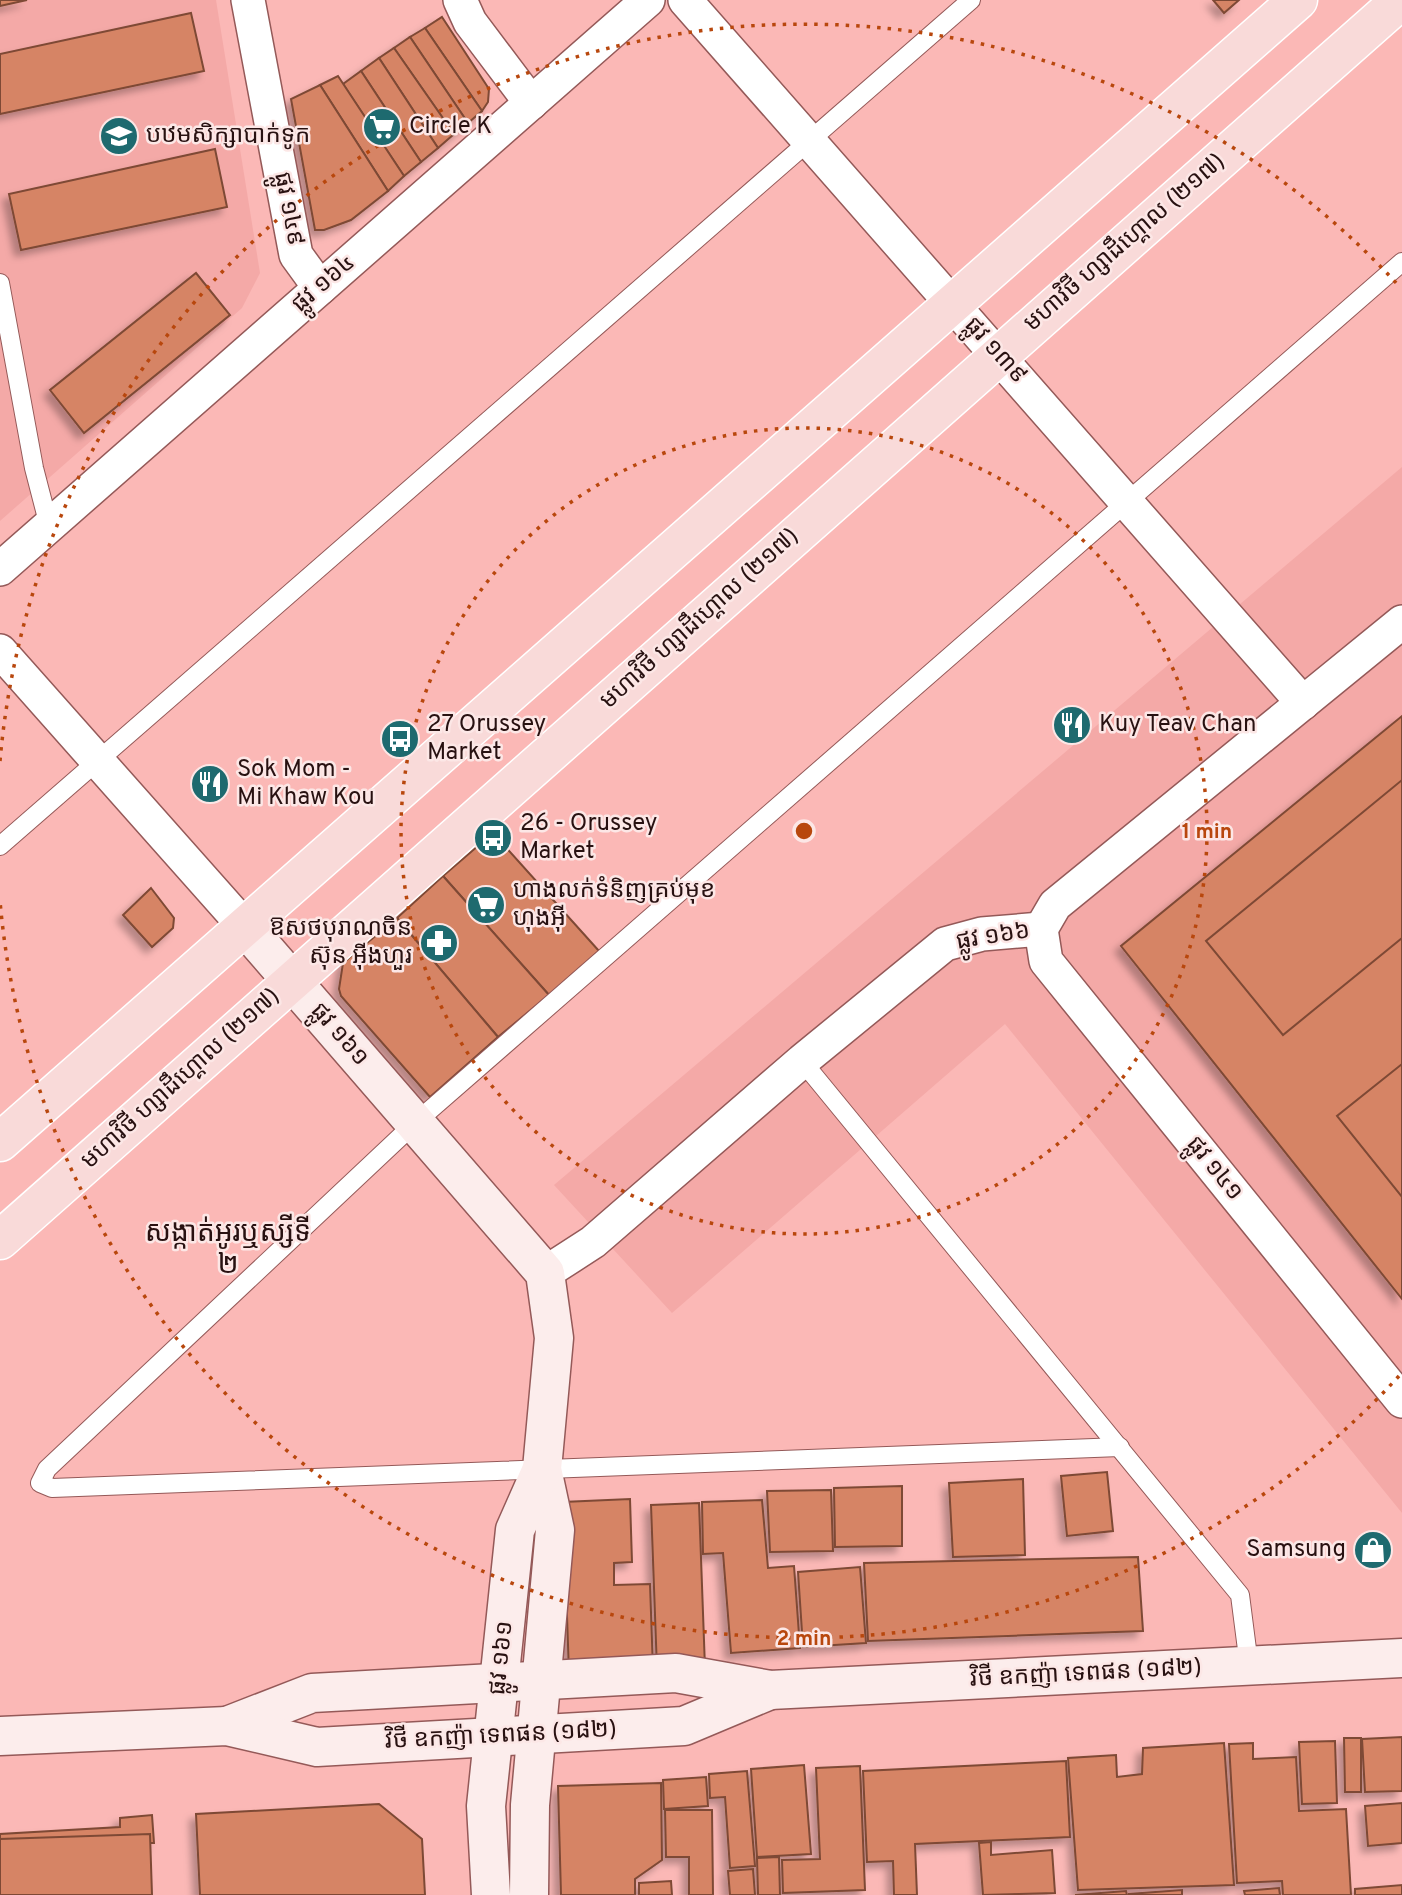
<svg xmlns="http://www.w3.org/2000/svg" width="1402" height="1895" viewBox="0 0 1402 1895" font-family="Overpass,'Noto Sans Khmer',sans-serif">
<defs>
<filter id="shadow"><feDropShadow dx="-6" dy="6" stdDeviation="3.5" flood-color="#0004"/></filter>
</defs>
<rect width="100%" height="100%" fill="#fbb8b6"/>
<g fill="#f4a9a7">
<path d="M0 0H216L260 273 242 308 0 521Z"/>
<path d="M1402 467V1513L1005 1024 672 1313 554 1185Z"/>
</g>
<g fill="#d68465" stroke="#7e4935" stroke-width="2" filter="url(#shadow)">
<path d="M0 0H27L0 6Z"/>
<path d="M1213 0H1239L1224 13Z"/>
<path d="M191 13 204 71 0 114V54Z"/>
<path d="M442 17 489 89 488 102 482 111 425 28Z"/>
<path d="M425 28 482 111 468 123 410 37Z"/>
<path d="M410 37 468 123 454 134 394 48Z"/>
<path d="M394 48 454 134 438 148 379 58Z"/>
<path d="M379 58 438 148 421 162 361 71Z"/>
<path d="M361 71 421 162 404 176 343 84Z"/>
<path d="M338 76 404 176 388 191 320 85Z"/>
<path d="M320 85 388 191 351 220 324 230H315L291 99Z"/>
<path d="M215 149 227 207 21 250 9 194Z"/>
<path d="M196 273 230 315 84 433 50 390Z"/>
<path d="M1402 716V1299L1121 946Z"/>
<path d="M1402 780V938L1283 1035 1206 941Z"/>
<path d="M493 833 599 951 549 995 443 876Z"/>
<path d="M443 876 549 995 498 1037 397 918Z"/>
<path d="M151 888 174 918 173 928 152 947 123 915Z"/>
<path d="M397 918 498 1037 430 1097 341 996 339 989 343 963Z"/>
<path d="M1402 1064V1197L1337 1116Z"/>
<path d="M1107 1472 1113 1531 1067 1536 1061 1476Z"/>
<path d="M1023 1479 1025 1555 953 1557 949 1483Z"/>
<path d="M902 1486V1546L835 1547 834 1488Z"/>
<path d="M831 1490 833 1551 770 1552 767 1491Z"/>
<path d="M630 1499 632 1562 614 1563V1585L650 1584 653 1670 569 1673 563 1502Z"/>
<path d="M762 1500 768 1568 794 1566 800 1648 731 1653 723 1553 703 1554 702 1502Z"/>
<path d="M699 1503 705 1668 657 1670 651 1505Z"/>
<path d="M1138 1557 1143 1631 868 1641 864 1563Z"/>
<path d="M860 1567 866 1643 803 1647 798 1572Z"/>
<path d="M1402 1737V1791L1365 1792 1362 1739Z"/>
<path d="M1344 1738H1361V1792H1345Z"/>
<path d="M1335 1741 1337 1803 1302 1804 1299 1742Z"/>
<path d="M1224 1743 1234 1885 1078 1890 1068 1758 1116 1755 1117 1777 1142 1774 1143 1748Z"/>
<path d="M1253 1743V1759L1296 1757 1299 1811 1346 1809 1351 1895H1283L1282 1881 1237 1883 1229 1744Z"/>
<path d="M1066 1761 1070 1837 915 1844 917 1895H894L893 1861 867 1862 863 1771Z"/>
<path d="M804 1765 811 1854 757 1857 751 1769Z"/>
<path d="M860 1766 865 1890 783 1893 782 1860 820 1859 816 1768Z"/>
<path d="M747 1771 755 1866 730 1868 725 1797 710 1798 709 1774Z"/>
<path d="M706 1777 708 1806 664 1809 663 1780Z"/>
<path d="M661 1783 662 1860 635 1879V1895H561L558 1786Z"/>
<path d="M1402 1803V1843L1368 1846 1365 1806Z"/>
<path d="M379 1804 422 1839 425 1895H200L196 1814Z"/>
<path d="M665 1810H712L713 1895H689V1857H666Z"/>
<path d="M152 1815 154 1843H145L148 1895H0V1834L120 1827V1818Z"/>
<path d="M150 1834 152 1895H0V1839Z"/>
<path d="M991 1842V1855L1052 1850 1055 1893 983 1895 979 1843Z"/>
<path d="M779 1857 780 1895H758L757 1858Z"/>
<path d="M753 1869 755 1895H730L728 1871Z"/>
<path d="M671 1881 672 1895H639V1883Z"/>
<path d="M1402 1885V1895H1355V1889Z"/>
<path d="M1279 1888 1280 1895H1245L1244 1891Z"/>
<path d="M1182 1890V1895H1129V1894Z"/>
<path d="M1126 1891 1127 1895H1075Z"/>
</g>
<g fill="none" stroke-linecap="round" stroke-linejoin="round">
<defs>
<g id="lane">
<path d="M0 283 34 468 49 526"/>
<path d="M0 846 971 0"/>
<path d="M802 1061 1240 1595 1249 1665"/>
<path d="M1120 1447 52 1488 40 1483 47 1469 415 1123 1402 262"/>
</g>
<g id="street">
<path d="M248 0 296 255 320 288"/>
<path d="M460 0 470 22 531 103"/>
<path d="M685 0 1303 703"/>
<path d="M0 569 648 0"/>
<path d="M0 651 246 928"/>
<path d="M1041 929 1046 961 1402 1401"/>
<path d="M1041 929 1055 905 1402 622"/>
<path d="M545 1273 593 1242 802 1061 945 944 982 934 1041 929"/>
</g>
<g id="secondary">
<path d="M246 928 545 1273 554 1338 542 1469 555 1530 530 1805 529 1895"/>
<path d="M227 1726 312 1693 676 1673 770 1690 1402 1658"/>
<path d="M0 1736 227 1726 317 1747 684 1726 770 1690"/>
<path d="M491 1895 486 1806 515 1530 542 1469"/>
</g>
<g id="primary">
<path d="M0 1142 1298 0"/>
<path d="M0 1240 1401 0"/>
</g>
</defs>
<use href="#lane" stroke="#945958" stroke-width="20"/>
<use href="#street" stroke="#945958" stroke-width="36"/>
<use href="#secondary" stroke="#945958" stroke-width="41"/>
<use href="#primary" stroke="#fff" stroke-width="41"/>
<use href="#lane" stroke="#fff" stroke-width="18"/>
<use href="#street" stroke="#fff" stroke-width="33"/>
<use href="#secondary" stroke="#fcedec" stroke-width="38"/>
<use href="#primary" stroke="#f9dad9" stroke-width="38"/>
</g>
<g fill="none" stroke="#b8470d" stroke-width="3.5" stroke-dasharray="3.5 7">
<circle cx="804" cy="831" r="403"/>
<path d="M1399 1376A807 807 0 0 1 0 901M0 761A807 807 0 0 1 1399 286"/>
</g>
<defs>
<symbol id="supermarket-disc" viewBox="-11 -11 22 22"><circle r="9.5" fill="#1e6a6f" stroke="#fce7e6"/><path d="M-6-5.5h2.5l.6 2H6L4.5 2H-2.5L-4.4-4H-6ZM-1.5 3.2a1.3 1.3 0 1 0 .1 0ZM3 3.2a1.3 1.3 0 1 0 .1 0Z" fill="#fff"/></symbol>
<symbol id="school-disc" viewBox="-11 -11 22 22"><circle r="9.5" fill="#1e6a6f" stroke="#fce7e6"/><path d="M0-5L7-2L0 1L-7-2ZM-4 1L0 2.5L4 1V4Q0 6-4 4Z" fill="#fff"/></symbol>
<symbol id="restaurant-disc" viewBox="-11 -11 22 22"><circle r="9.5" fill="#1e6a6f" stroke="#fce7e6"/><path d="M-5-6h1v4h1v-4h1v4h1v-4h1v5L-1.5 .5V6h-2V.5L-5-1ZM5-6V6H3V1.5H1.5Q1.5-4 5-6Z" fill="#fff"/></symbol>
<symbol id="bus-disc" viewBox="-11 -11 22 22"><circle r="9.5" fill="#1e6a6f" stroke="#fce7e6"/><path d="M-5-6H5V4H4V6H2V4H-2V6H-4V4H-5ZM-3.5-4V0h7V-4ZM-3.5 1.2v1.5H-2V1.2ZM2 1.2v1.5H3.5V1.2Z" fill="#fff"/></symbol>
<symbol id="pharmacy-disc" viewBox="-11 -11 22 22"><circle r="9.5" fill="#1e6a6f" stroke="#fce7e6"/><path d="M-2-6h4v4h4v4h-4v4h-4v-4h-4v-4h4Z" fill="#fff"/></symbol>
<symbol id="shop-disc" viewBox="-11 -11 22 22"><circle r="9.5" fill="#1e6a6f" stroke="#fce7e6"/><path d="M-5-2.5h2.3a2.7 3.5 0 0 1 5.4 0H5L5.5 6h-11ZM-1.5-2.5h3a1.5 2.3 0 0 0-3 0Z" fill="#fff"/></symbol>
</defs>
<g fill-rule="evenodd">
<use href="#supermarket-disc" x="360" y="105" width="44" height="44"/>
<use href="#school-disc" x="97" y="114" width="44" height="44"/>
<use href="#restaurant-disc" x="1050" y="703" width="44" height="44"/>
<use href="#bus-disc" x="378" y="717" width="44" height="44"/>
<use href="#restaurant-disc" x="188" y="762" width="44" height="44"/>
<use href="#bus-disc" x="471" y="816" width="44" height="44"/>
<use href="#supermarket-disc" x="464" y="883" width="44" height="44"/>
<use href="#pharmacy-disc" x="417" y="921" width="44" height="44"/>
<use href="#shop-disc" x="1351" y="1528" width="44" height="44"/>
</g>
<g text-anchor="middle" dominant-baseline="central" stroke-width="5" stroke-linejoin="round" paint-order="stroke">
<g font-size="24" fill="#281111" stroke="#fce7e6" text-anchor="start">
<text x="409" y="127">Circle K</text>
<text x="146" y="136">បឋមសិក្សាបាក់ទូក</text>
<text x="427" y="725">27 Orussey<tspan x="427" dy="28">Market</tspan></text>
<text x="1099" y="725">Kuy Teav Chan</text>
<text x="237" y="770">Sok Mom -<tspan x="237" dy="28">Mi Khaw Kou</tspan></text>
<text x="520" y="824">26 - Orussey<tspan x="520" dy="28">Market</tspan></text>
<text x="513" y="891">ហាងលក់ទំនិញគ្រប់មុខ<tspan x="513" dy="28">ហុងអ៊ី</tspan></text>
<text x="412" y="929" text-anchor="end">ឱសថបុរាណចិន<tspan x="412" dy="28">ស៊ុន អ៊ីងហួរ</tspan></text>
<text x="1346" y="1550" text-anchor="end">Samsung</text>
</g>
<g font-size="24" fill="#281111" stroke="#fce7e6">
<text transform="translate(288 209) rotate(79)">ផ្លូវ ១៤៩</text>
<text transform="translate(1125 243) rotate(-41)">មហាវិថី ហ្សាដឹហ្គោល (២១៧)</text>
<text transform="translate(324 284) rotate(-41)">ផ្លូវ ១៦៤</text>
<text transform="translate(995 351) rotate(48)">ផ្លូវ ១៣៩</text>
<text transform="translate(700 619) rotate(-42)">មហាវិថី ហ្សាដឹហ្គោល (២១៧)</text>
<text transform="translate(993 937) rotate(-9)">ផ្លូវ ១៦៦</text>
<text transform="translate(339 1035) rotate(49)">ផ្លូវ ១៦១</text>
<text transform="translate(181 1079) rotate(-42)">មហាវិថី ហ្សាដឹហ្គោល (២១៧)</text>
<text transform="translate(1214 1169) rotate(51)">ផ្លូវ ១៤១</text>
<text transform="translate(502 1658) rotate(-84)">ផ្លូវ ១៦១</text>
<text transform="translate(1086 1674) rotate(-3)">វិថី ឧកញ៉ា ទេពផន (១៨២)</text>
<text transform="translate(501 1736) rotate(-3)">វិថី ឧកញ៉ា ទេពផន (១៨២)</text>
</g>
<g font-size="28" fill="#281111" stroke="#fce7e6">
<text x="228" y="1234">សង្កាត់អូរឬស្សីទី<tspan x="228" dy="32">២</tspan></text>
</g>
</g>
<circle cx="804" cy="831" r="10" fill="#b8470d" stroke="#fce7e6" stroke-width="3.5"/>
<g font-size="21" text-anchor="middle" font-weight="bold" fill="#b8470d" stroke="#fce7e6" stroke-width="5" stroke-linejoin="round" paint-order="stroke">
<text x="1207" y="838">1 min</text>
<text x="804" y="1645">2 min</text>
</g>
</svg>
